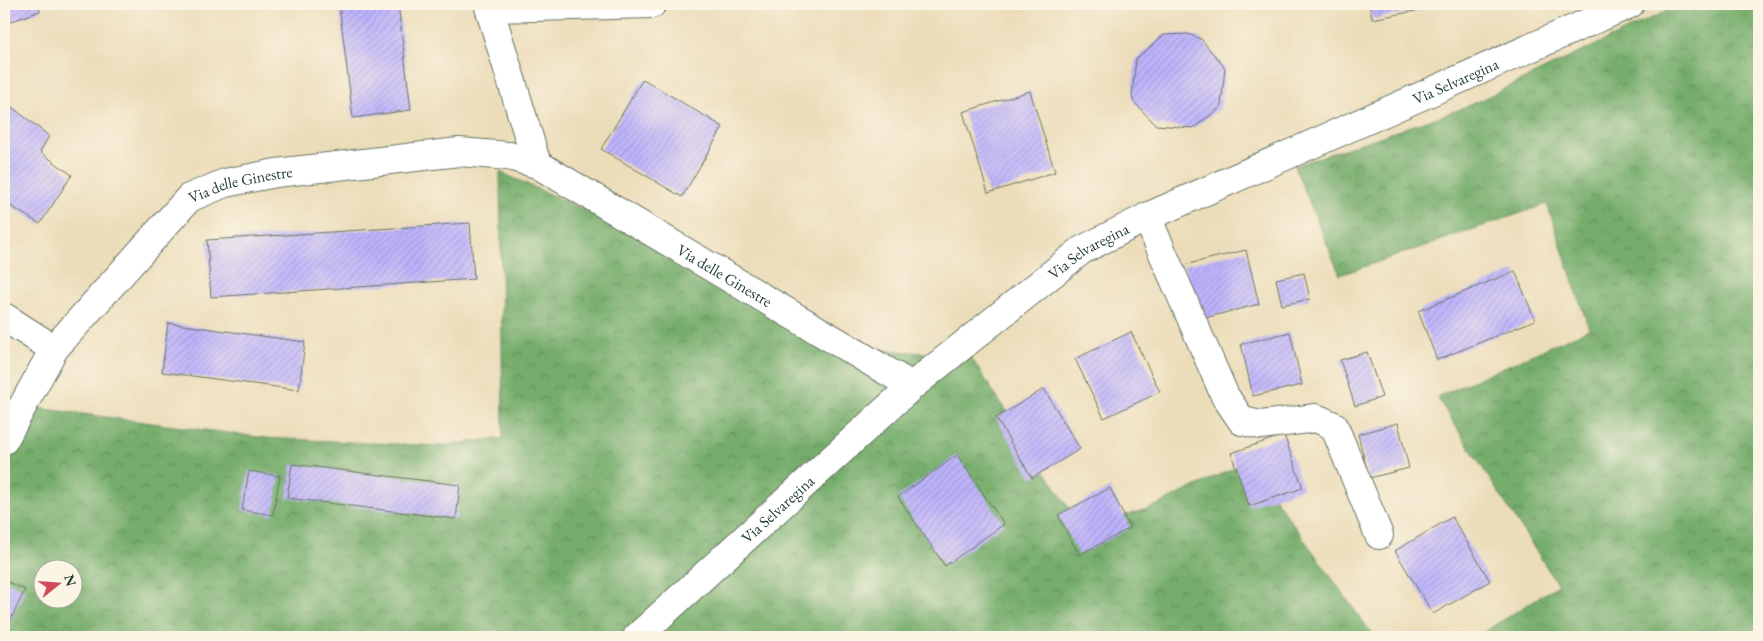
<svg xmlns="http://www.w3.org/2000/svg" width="1763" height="641" viewBox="0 0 1763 641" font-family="'EB Garamond',serif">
<defs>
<pattern id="forest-crowns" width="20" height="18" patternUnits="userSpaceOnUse" patternTransform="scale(1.25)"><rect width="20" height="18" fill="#76ad6c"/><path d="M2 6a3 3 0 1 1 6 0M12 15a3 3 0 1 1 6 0" fill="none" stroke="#608e5a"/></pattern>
<pattern id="building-hatch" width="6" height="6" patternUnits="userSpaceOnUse" patternTransform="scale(1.25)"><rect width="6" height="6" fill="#bfb4fe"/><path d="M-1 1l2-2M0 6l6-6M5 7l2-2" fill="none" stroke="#9b94ce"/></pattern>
</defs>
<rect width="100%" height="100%" fill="#fcf5e5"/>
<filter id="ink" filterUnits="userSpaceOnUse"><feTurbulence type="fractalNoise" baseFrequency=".02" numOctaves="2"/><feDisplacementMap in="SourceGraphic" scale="10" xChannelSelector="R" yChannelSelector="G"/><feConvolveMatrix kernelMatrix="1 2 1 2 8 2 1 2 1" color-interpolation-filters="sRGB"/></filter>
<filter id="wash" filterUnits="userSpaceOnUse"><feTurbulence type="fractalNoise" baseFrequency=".0096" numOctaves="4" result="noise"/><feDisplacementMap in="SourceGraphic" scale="20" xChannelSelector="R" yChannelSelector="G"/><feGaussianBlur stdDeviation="1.12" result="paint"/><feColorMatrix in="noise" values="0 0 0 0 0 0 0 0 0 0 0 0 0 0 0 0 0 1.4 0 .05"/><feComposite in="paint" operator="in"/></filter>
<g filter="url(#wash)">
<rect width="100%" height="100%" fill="#ecddba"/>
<g fill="url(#forest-crowns)" stroke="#4a7550" fill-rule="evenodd">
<path d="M1681 4H1759V637H1476L1558 585 1437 397 1589 329 1547 204 1340 275 1294 166 1464 108Z"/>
<path d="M500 172 649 239 842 343 882 350 970 356 1082 528 1151 508 1248 461 1374 637 4 636V439L13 438 37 408 266 438 439 446 503 438ZM42 568H72V598H42Z"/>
</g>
<g id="blocks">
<g fill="url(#building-hatch)">
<path d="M4 4H39L40 11 4 24Z"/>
<path d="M339 4H398L411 110 353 118Z"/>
<path d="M1369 4H1448V5L1372 19Z"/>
<path d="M1188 34 1201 39 1225 68 1221 105 1218 110 1193 128 1156 125 1133 101 1132 96 1136 59 1164 35Z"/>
<path d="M643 79 723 127 682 197 601 149Z"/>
<path d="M1030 91 1055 172 988 193 963 112Z"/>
<path d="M4 101 49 136 40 152 72 175 40 224 4 202Z"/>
<path d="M470 223 474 279 211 297 207 240Z"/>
<path d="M1246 250 1259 304 1197 320 1184 265Z"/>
<path d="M1515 271 1535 320 1437 360 1418 311Z"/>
<path d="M1304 273 1310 299 1282 305 1276 279Z"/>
<path d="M168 323 305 342 299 390 162 372Z"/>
<path d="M1131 332 1160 392 1104 418 1075 359Z"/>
<path d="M1290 332 1302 385 1253 396 1241 344Z"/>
<path d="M1367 352 1382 397 1355 406 1340 360Z"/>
<path d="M1044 389 1080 449 1032 478 996 418Z"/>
<path d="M1398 423 1409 468 1369 478 1358 434Z"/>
<path d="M1284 435 1303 488 1249 506 1231 453Z"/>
<path d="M957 455 1004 524 945 566 898 497Z"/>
<path d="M292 464 460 485 456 519 287 498Z"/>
<path d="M249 471 280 476 273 515 242 510Z"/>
<path d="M1110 488 1130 528 1079 555 1058 515Z"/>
<path d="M1452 517 1490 581 1433 614 1395 551Z"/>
<path d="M4 580 25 590 4 634Z"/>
</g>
</g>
</g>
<g filter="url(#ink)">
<use href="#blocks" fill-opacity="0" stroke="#677563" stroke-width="1"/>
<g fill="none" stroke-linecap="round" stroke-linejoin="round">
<defs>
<g id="street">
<path d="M488 4 537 164"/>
<path d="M490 8 652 4"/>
<path d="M1147 217 1225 396 1242 421 1261 425 1316 418 1334 426 1379 535"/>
<path d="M4 317 54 349"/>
<path id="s1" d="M4 440 54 349 189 198 225 183 276 173 459 152 509 156 537 164 912 386"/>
<path id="s2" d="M637 637 912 386 1082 250 1147 217 1630 4"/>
</g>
</defs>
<use href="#street" stroke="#677563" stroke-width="30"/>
<use href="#street" stroke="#fff" stroke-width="28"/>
</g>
</g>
<g text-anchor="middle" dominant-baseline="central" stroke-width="4.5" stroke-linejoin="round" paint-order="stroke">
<g font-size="16" fill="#1f3d34" stroke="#fcf5e5">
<text stroke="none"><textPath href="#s2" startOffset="1000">Via Selvaregina</textPath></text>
<text stroke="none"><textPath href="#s1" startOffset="360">Via delle Ginestre</textPath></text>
<text stroke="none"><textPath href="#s2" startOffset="595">Via Selvaregina</textPath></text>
<text stroke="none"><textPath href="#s1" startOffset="879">Via delle Ginestre</textPath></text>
<text stroke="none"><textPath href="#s2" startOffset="190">Via Selvaregina</textPath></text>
</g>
</g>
<rect width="1763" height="641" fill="none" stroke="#fcf5e5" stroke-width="20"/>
<g transform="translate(58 584) rotate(73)"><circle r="24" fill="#fcf5e5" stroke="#a4ab9e"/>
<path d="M0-4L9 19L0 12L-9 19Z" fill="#d1495b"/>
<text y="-8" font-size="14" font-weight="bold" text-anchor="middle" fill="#1f3d34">N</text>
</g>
</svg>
